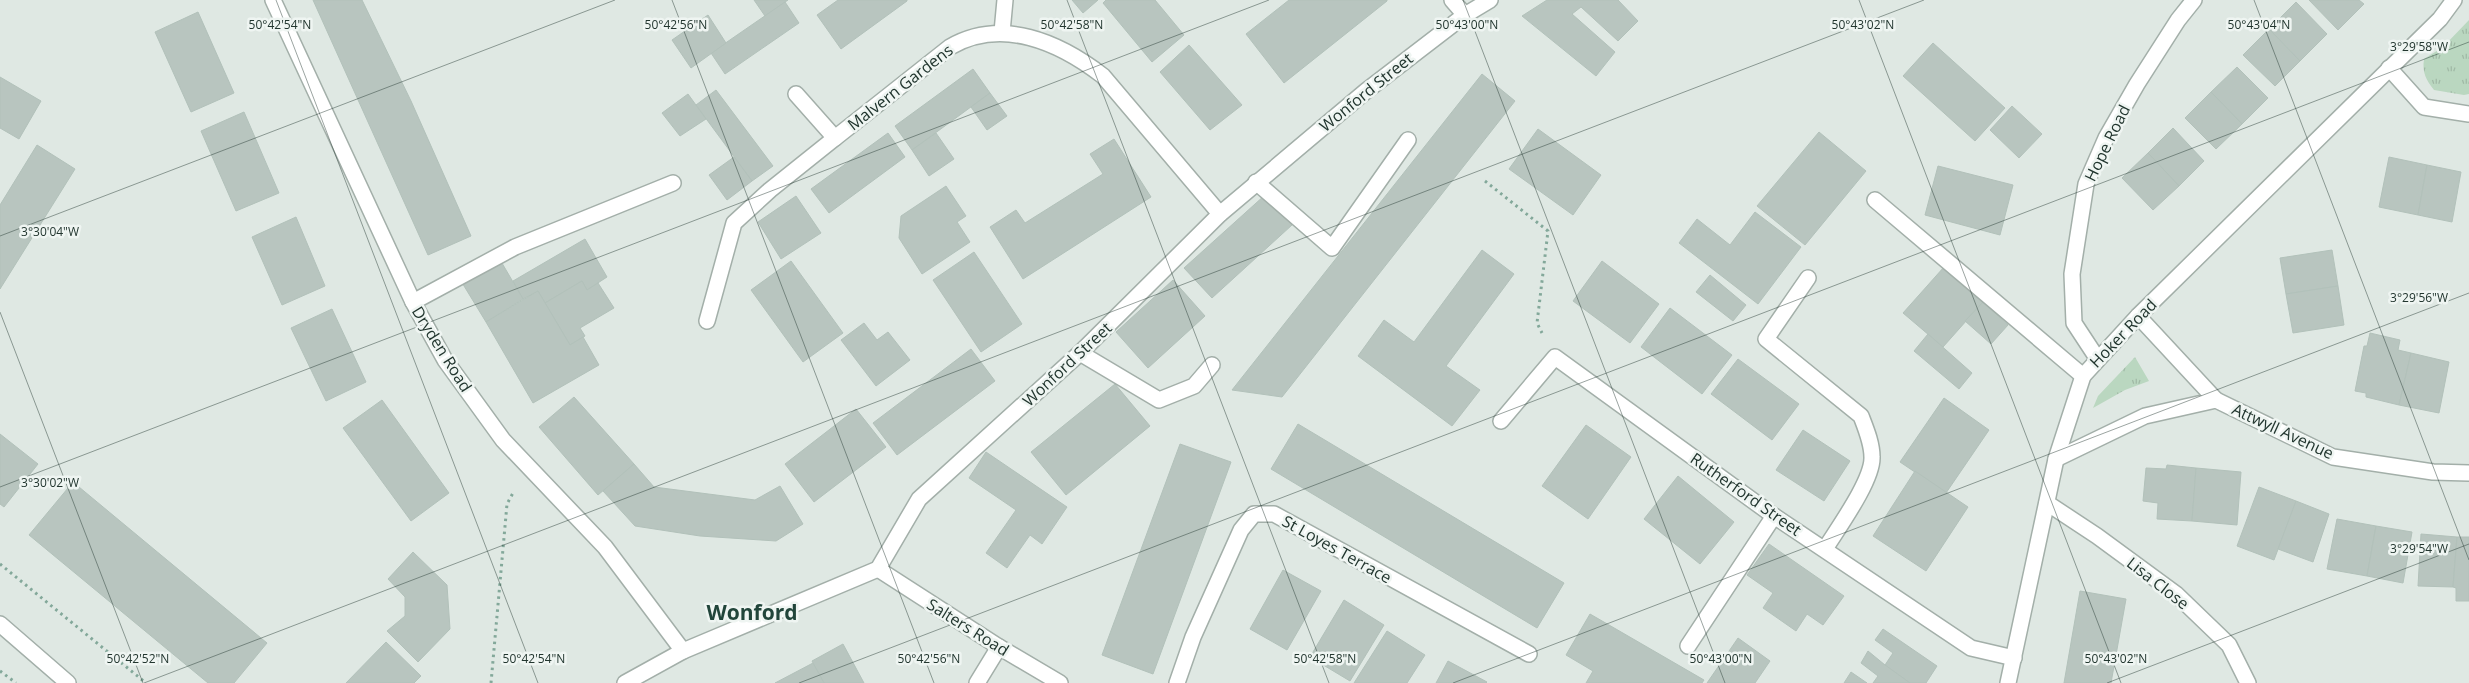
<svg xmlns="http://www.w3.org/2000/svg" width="2469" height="683" viewBox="0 0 2469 683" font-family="'Open Sans',sans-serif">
<defs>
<pattern id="grass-tufts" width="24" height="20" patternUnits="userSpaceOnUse" patternTransform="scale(1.25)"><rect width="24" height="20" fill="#bad7c0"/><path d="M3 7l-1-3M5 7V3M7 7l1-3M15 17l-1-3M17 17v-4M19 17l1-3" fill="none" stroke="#a0b9a5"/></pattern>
</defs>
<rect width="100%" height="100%" fill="#dfe8e3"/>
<g fill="url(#grass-tufts)">
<path d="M2469 20V94L2464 95 2434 90C2426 80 2422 72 2424 59L2443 47Z"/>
<path d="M2135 357 2149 381 2125 390 2093 408 2098 396Z"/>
</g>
<g fill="#b8c5bf" stroke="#b2c1ba">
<path d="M313 0H362L411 101 471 236 428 255Z"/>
<path d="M754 0H788L765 16Z"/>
<path d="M838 0H907V1L841 49 817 15Z"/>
<path d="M1072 0H1098L1083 13Z"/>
<path d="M1106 0H1155L1184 35 1152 62 1103 3Z"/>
<path d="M1289 0H1387V1L1284 83 1246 34Z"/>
<path d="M1547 0H1618L1638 21 1618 41 1581 7 1572 14 1615 52 1596 76 1522 16Z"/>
<path d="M2309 0H2359L2364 4 2338 30Z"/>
<path d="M785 2 799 23 725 74 711 53Z"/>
<path d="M2296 2 2327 34 2300 61 2269 29Z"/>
<path d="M198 12 234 93 191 112 155 32Z"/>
<path d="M708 15 726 43 691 68 672 40Z"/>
<path d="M2269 29 2300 61 2275 86 2243 55Z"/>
<path d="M1933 43 2005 108 1975 141 1903 76Z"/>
<path d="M1189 45 1242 105 1210 130 1160 72Z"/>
<path d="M2237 67 2268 98 2242 124 2211 92Z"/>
<path d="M973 69 990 93 912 150 895 126Z"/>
<path d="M1482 74 1515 101 1282 397 1232 390Z"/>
<path d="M0 77 41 101 19 139 0 128Z"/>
<path d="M716 90 773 166 752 181 696 105Z"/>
<path d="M2211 92 2242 124 2216 149 2185 118Z"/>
<path d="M990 93 1007 116 987 130 971 107Z"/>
<path d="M688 94 706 119 680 136 662 113Z"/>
<path d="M2012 106 2042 134 2019 158 1990 130Z"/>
<path d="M244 112 279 193 236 211 201 131Z"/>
<path d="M2173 128 2204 161 2179 186 2148 153Z"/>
<path d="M1538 129 1601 175 1573 215 1509 169Z"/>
<path d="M1819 132 1866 171 1805 245 1757 206Z"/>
<path d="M888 133 905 157 829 213 811 189Z"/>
<path d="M936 133 954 159 929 176 912 150Z"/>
<path d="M1114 139 1151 197 1023 279 990 227 1016 210 1025 223 1103 174 1090 154Z"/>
<path d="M37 145 75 169 0 289V205Z"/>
<path d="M2148 153 2179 186 2153 210 2122 178Z"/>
<path d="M734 157 752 181 727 200 709 175Z"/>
<path d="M2389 157 2427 165 2418 215 2379 207Z"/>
<path d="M2427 165 2461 172 2452 222 2418 215Z"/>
<path d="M1938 166 2013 185 2000 235 1925 215Z"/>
<path d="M946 186 966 216 957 222 970 242 922 274 899 238 901 216Z"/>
<path d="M1265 195 1292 225 1212 298 1184 268Z"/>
<path d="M796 196 821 233 781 259 758 222Z"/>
<path d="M1755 212 1801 247 1758 304 1679 243 1697 219 1730 245Z"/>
<path d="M296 217 325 286 282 305 252 237Z"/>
<path d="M585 239 607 277 587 290 582 281 545 303 538 291 523 299 513 281Z"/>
<path d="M1482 250 1514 274 1446 366 1480 390 1452 426 1358 356 1384 320 1414 342Z"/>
<path d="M2332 250 2338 286 2286 294 2280 258Z"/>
<path d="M974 252 1022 324 981 352 933 280Z"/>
<path d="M499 258 523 299 486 322 461 281Z"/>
<path d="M791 261 843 333 803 362 751 290Z"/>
<path d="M1602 261 1659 304 1630 343 1573 301Z"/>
<path d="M1944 267 1983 302 1943 347 1903 313Z"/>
<path d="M1710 275 1746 305 1733 321 1696 292Z"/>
<path d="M1173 280 1205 316 1148 368 1116 332Z"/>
<path d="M582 281 587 290 598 283 614 308 580 328 585 336 570 345 545 303Z"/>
<path d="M2338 286 2344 325 2293 333 2286 294Z"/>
<path d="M538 291 570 345 583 337 599 365 533 403 486 322Z"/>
<path d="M1983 302 2008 325 1991 344 1965 321Z"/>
<path d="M1670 308 1732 355 1702 394 1641 347Z"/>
<path d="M332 309 366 382 326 401 291 328Z"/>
<path d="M864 323 877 340 888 332 910 360 876 386 841 340Z"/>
<path d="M2370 333 2400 340 2398 350 2411 353 2399 405 2366 397V393L2355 391 2364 346H2367Z"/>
<path d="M1928 334 1972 373 1959 389 1914 351Z"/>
<path d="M971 349 995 381 897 455 873 423Z"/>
<path d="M2411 353 2449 362 2439 413 2399 405Z"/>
<path d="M1738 359 1799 404 1772 440 1711 394Z"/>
<path d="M1115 384 1150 426 1066 495 1031 452Z"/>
<path d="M574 397 634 464 598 495 539 427Z"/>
<path d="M1944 398 1989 430 1946 493 1900 462Z"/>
<path d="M382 400 449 493 411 521 343 428Z"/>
<path d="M856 409 886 447 814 502 785 464Z"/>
<path d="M1298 424 1564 583 1537 628 1271 469Z"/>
<path d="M1586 425 1631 457 1588 519 1542 486Z"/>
<path d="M1803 430 1850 461 1824 501 1776 470Z"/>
<path d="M0 434 38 464 4 507 0 504Z"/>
<path d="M1180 444 1231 462 1153 674 1102 655Z"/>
<path d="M986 452 1067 507 1042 544 1030 535 1007 568 986 553 1016 510 969 478Z"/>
<path d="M634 464 654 487 755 500 780 486 803 524 776 541 700 536 635 526 603 491Z"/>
<path d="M2167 465 2196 468 2192 521 2157 519 2158 503 2143 501 2146 468 2166 469Z"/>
<path d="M2196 468 2241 472 2237 525 2192 521Z"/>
<path d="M1915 471 1968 507 1926 571 1873 536Z"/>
<path d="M1678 476 1734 522 1700 564 1644 519Z"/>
<path d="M73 482 267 643 234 683H208L29 535Z"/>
<path d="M2259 487 2296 501 2274 560 2237 546Z"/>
<path d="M2296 501 2329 514 2313 562 2278 549Z"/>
<path d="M2337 519 2376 526 2367 576 2327 569Z"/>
<path d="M2376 526 2412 532 2403 583 2367 576Z"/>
<path d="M2421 534 2457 537 2453 587 2418 586Z"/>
<path d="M2457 537H2469V601H2456V588L2453 587Z"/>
<path d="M1769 544 1844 596 1823 625 1807 614 1796 631 1763 608 1773 593 1747 575Z"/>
<path d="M413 552 447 585 450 629 418 662 387 631 405 616V597L388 579Z"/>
<path d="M1283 570 1321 591 1287 650 1250 629Z"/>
<path d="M2080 591 2126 599 2111 683H2064Z"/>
<path d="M1344 600 1384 625 1350 681 1310 657Z"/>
<path d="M1590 614 1704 680 1702 683H1586L1593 671 1566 655Z"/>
<path d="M1883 629 1937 666 1926 683H1910L1885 665 1893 653 1875 640Z"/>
<path d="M1387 631 1425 655 1407 683H1354Z"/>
<path d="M1738 638 1770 661 1755 683H1707Z"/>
<path d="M386 642 421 676 414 683H346Z"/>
<path d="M843 644 864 683H824L812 661Z"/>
<path d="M1868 651 1885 665 1910 683H1873L1878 676 1861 663Z"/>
<path d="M1448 661 1487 682 1486 683H1436Z"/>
<path d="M813 663 824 683H775Z"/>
<path d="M1851 672 1867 683H1844Z"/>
</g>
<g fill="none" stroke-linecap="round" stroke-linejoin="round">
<defs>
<g id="lane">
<path d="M1002 32 1005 0"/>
<path d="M1875 200 2083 376"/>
<path d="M1808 278 1766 339 1861 416C1866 429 1872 443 1872 457 1873 480 1838 528 1825 549"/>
<path d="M413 302 515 247 673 183"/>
<path d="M1688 646 1774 516"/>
<path d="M977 683 999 647"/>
</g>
<g id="street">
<path d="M273 0 413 302 445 360 503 440 605 547 683 651"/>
<path d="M1452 0 1465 15"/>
<path d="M2389 68 2424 107 2469 114"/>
<path d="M796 94 835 138 950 47C1002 17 1059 42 1103 76L1220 214"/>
<path d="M1256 182 1332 248 1408 140"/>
<path d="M2138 316 2216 400"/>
<path d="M707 321 734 223 770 190 835 138"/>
<path d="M1080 353 1159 400 1194 386 1212 365"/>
<path d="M2097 358 2074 323 2072 274 2086 184 2106 138 2137 84 2178 20 2194 0"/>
<path d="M1501 421 1555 357 1774 516 1971 648 2014 658"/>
<path d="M2056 459 2145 416 2216 400 2333 457 2433 472 2469 473"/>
<path d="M2047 503 2097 536 2176 594 2229 645 2248 683"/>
<path d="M878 569 999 647 1060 683"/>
<path d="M0 624 68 683"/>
<path d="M625 683 683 651 878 569 919 499 1080 353 1220 214 1366 91 1465 15 1490 0"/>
<path d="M1177 683 1193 637 1241 530 1254 514H1274L1529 654"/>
<path d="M2008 683 2056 459 2083 376 2138 316 2440 19 2454 0"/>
</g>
</defs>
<use href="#lane" stroke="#a3afa9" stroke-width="18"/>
<use href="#street" stroke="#a3afa9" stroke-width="18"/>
<g stroke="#83a89a" stroke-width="3" stroke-dasharray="2.5 4" stroke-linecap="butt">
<path d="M1485 181 1548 231 1537 323 1542 333"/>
<path d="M0 564 146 683"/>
<path d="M0 671 16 683"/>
<path d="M491 683 507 504 513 493"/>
</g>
<use href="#lane" stroke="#fff" stroke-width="15"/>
<use href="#street" stroke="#fff" stroke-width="15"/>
</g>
<path fill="none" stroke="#22362f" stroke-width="1" stroke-opacity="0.45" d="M276 0 538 683M672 0 934 683M1067 0 1329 683M1463 0 1725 683M1859 0 2121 683M2254 0 2469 560M0 236 615 0M0 312 143 683M0 487 1269 0M144 683 1924 0M799 683 2469 42M1453 683 2469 293M2107 683 2469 544"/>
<g text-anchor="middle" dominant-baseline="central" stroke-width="5" stroke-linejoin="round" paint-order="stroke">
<g font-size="16" fill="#22362f" stroke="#eff5f2">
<text transform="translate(900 87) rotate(-38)">Malvern Gardens</text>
<text transform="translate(1366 92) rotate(-39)">Wonford Street</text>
<text transform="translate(2107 143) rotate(-64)">Hope Road</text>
<text transform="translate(2123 333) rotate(-46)">Hoker Road</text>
<text transform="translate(442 349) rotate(58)">Dryden Road</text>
<text transform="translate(1067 364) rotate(-43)">Wonford Street</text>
<text transform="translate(2283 431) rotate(25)">Attwyll Avenue</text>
<text transform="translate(1746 494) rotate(35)">Rutherford Street</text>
<text transform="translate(1337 549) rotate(29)">St Loyes Terrace</text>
<text transform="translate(2158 583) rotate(38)">Lisa Close</text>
<text transform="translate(968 627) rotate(32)">Salters Road</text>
</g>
<g font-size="21" font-weight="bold" fill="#21453a" stroke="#eff5f2">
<text x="752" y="612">Wonford</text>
</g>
</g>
<g font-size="12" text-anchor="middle" fill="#22362f" stroke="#eff5f2" stroke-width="5" stroke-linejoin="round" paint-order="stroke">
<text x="280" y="29">50°42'54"N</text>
<text x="676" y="29">50°42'56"N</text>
<text x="1072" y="29">50°42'58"N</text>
<text x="1467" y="29">50°43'00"N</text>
<text x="1863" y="29">50°43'02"N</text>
<text x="2259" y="29">50°43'04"N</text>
<text x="2419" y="51">3°29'58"W</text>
<text x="50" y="236">3°30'04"W</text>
<text x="2419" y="302">3°29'56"W</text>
<text x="50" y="487">3°30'02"W</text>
<text x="2419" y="553">3°29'54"W</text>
<text x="138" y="663">50°42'52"N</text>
<text x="534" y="663">50°42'54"N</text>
<text x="929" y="663">50°42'56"N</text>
<text x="1325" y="663">50°42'58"N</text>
<text x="1721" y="663">50°43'00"N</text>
<text x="2116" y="663">50°43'02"N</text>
</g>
</svg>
